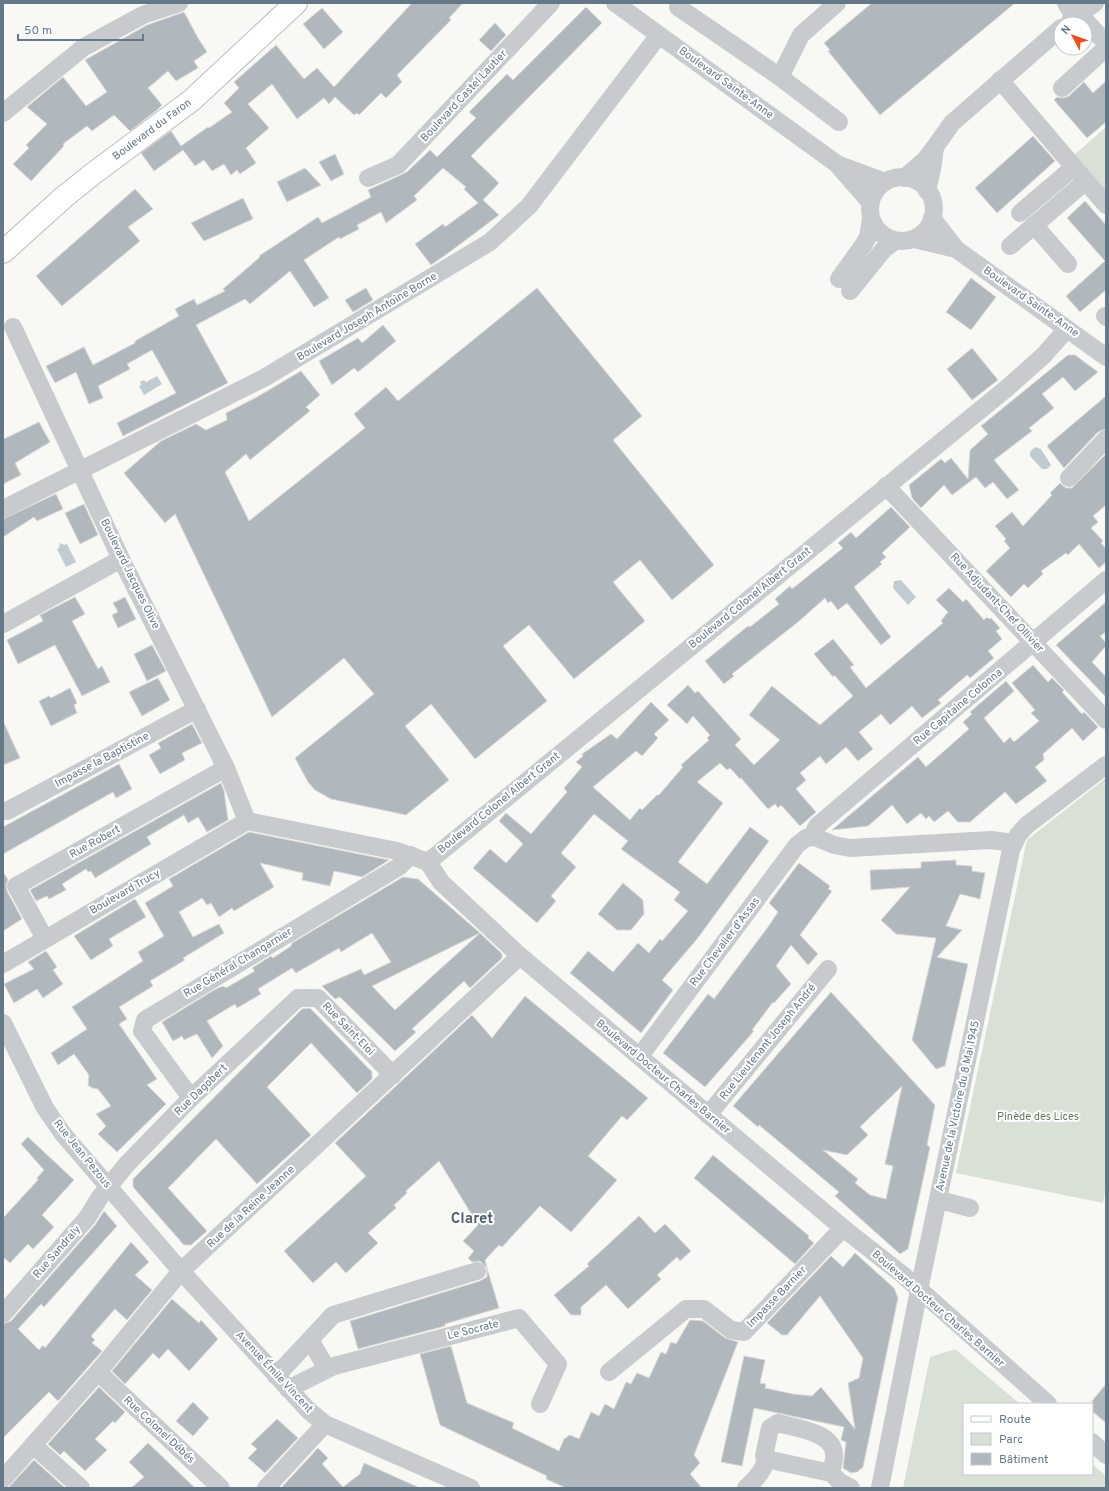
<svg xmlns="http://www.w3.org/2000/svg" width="1109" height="1491" viewBox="0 0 1109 1491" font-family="Overpass,sans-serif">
<rect width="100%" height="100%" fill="#f8f8f4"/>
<g fill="#d9e0d5">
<path d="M1106 127V198L1071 158Z"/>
<path d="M1106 778V1184L1103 1203 956 1173 1027 840Z"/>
<path d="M955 1349 1020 1404H964V1474H1092V1464L1106 1476V1488H903L930 1357Z"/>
</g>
<g fill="#c0ccd1">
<path d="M157 376 162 384 144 395 139 386 141 385 140 382 144 380 146 382Z"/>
<path d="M1035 447 1041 449 1051 465 1047 469H1042L1030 456V452Z"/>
<path d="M60 543 64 545 67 544 76 562 66 567 57 549 59 548Z"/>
<path d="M901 580 916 597 908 605 893 588 894 581Z"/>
</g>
<g fill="#b0b8be" stroke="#d9d9d7" fill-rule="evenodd">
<path d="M412 3H463L449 18 451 20 397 75 402 82 386 98 381 93 359 115 357 113 354 115 335 97 329 104 324 98 297 119 272 84 248 104 269 128 246 148 256 163 240 174 237 170 231 175 224 164 212 171 204 160 195 166 183 150 154 171 141 153 171 131 181 146 208 127 209 128 232 112 224 103 239 88 234 82 276 45 304 79 317 68 334 87Z"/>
<path d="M872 3H1015L880 115 828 51 830 50 824 43Z"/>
<path d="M586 7 602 23 471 156 499 183 483 200 499 215 451 251 431 265 415 244 443 224 445 227 478 203 464 189 466 187 443 168 414 196 417 200 386 223 381 212 357 225 359 229 340 239 339 237 304 260 329 298 314 307 290 271 250 304 245 299 196 325 228 383 123 436 117 423 176 393 152 350 127 364 130 369 98 386 103 398 89 404 76 372 55 383 46 366 84 347 93 365 135 343V341L179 316 175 309 194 299 197 305 225 291 223 289 260 257 259 256 318 217 322 223 371 197 368 190 407 172 430 150 437 157 476 118 469 112 507 74 513 80Z"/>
<path d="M322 8 343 32 324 49 303 24Z"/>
<path d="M184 12 198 38 207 52 194 61 198 68 176 81 168 71 148 88 162 105 157 110 130 131 114 115 92 131 87 126 63 144 64 146 31 181 13 164 29 148 26 145 47 124 27 107 63 77 86 106 107 92 85 60 147 25Z"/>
<path d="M495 23 506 35 491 51 479 40Z"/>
<path d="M1106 81V122L1087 138 1054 100 1057 97 1064 98 1069 96 1084 82 1093 93Z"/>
<path d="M1033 136 1055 161 997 213 975 188Z"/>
<path d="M335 154 344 174 331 181 319 162Z"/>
<path d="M305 168 321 185 287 202 277 182Z"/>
<path d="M135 189 153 209 128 227 140 241 62 306 36 276Z"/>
<path d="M243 198 253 219 204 241 191 223Z"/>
<path d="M1085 201 1106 225V290L1080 312 1066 296 1105 261 1067 218Z"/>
<path d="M971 278 996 297 971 330 946 312Z"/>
<path d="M366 288 373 300 353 312 345 300Z"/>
<path d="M537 288 642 416 613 440 714 565 672 600 640 560 613 582 645 621 574 679 529 625 503 646 547 701 475 759 431 704 405 726 449 780 406 815 331 799 315 790 308 782 295 758 374 694 344 658 272 717 175 514 165 523 124 473 161 441 196 424 206 430 227 420 226 413 257 397 301 371 320 395 306 407 310 411 250 460 246 454 225 472 249 521 365 428 354 414 386 387 398 401Z"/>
<path d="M383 325 396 341 358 372 354 368 332 385 319 361 358 338 362 343Z"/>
<path d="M972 348 998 380 972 400 947 369Z"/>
<path d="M1068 355H1075L1098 372 1075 391 1063 377 1042 394 1054 408 1029 428 1032 431 994 460 1019 490 1007 499 993 482 985 488 976 477 952 495 944 485 921 508 912 498 909 485 941 459 945 463 951 458 968 479 970 450 988 434 981 426Z"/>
<path d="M1106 396V429L1098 432 1064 468 1047 446Z"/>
<path d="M39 422 50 442 15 463 21 475 3 484V437L4 439Z"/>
<path d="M1106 454V505L1093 516 1098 522 1091 528 1103 541 1101 543 1106 549V562L1099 568 1079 544 1068 555 1066 553 1041 571 1043 574 1028 588 1024 584 1011 597 986 571 1010 548 1004 541 1006 539 995 526 1012 512 1023 526 1052 495 1050 493 1060 483 1066 488H1072Z"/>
<path d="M56 494 63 509 37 521 34 517 3 537V519Z"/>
<path d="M84 504 98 535 80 544 65 513Z"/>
<path d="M891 507 910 527 882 553 886 557 880 562 882 564 854 587 891 637 881 645 847 603 838 610 831 601 828 603 825 598 798 622 732 674 734 676 724 684 705 661 748 626 750 627 779 604 775 599 790 586 792 589 843 548 838 543 851 532 856 538Z"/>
<path d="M949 588 963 602 966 599 984 620 987 617 989 619 991 618 1000 628 996 631 1002 639 988 651 994 658 970 678 967 675 938 700 941 703 922 718 912 706 890 725 881 714 859 732 873 749 858 761 846 747 826 764 820 756 800 773 806 780 796 789 816 812 800 826 781 805 778 808 775 804 768 809 741 778 740 779 730 768 727 770 720 763 697 782 723 803 678 862 707 884 750 827 769 841 697 939 662 980 673 990 641 1033 570 973 588 951 613 972 638 943 649 953 660 939 662 941 688 911 674 900 680 892 621 849 628 841 594 814 561 853 576 867 551 896 556 901 537 923 473 868 490 849 506 863 523 844 499 821 506 813 531 834 567 792 564 788 582 767 576 762 583 756 582 754 611 734 617 739 651 702 669 720 654 734 658 738 642 756 636 751 593 787 630 820 640 808 642 810 657 795H659L683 767 681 765 709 740 707 738 710 735 693 716 687 724 667 705 688 685 695 693 698 691 741 739 735 745 754 765 780 740 749 715 772 686 820 725 853 696 834 675 833 677 814 654 833 639 854 665 850 667 866 688 943 623 941 621 948 612 936 600Z"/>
<path d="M75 597 85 614 72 621 98 669 102 666 110 682 82 696 55 645 18 664 7 640 43 621 40 615Z"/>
<path d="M125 597 136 619 118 628 112 615 118 612 113 603Z"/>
<path d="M1106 602V632L1100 636 1106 643V646L1092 662 1106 677V697L1056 645Z"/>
<path d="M152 645 166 671 147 681 134 654Z"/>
<path d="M1033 665 1048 682 1052 678 1064 690 1062 692 1082 714 1084 712 1098 727 1083 741 1072 728 1043 754 1044 760 1035 767 1047 781 1016 804 1005 792 970 822H958L948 811 934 822 929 816 926 819 921 813 907 824 892 805 868 826 832 830 918 757 926 767 969 729 963 722 972 714 970 712 1006 681 1014 691 984 718 1004 743 1010 737 1014 742 1039 721 1031 713 1035 710 1012 683Z"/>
<path d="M158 678 170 700 142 716 129 692Z"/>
<path d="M70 688 77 703 74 705 77 713 51 726 39 701 49 696 51 698Z"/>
<path d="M3 721 20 758 3 765Z"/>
<path d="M192 724 202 743 182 753 185 760 160 774 149 755 161 748 158 743Z"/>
<path d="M119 764 132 789 116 798 113 792 3 854V827Z"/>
<path d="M221 783 224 791 228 820 207 832 198 817 188 823 184 815 147 837 151 844 95 878 91 871 88 872 86 869 62 884 66 890 49 899 47 896 36 901 30 890Z"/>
<path d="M249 832 389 860 362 877 334 871 330 886 302 880 303 873 260 863 274 887 234 911 232 908 219 917 211 903 207 905 202 898 179 912 193 937 219 924 224 933 183 958 185 960 150 981 153 986 119 1007 127 1019 119 1024 157 1079 147 1085 166 1104 117 1152 98 1134 106 1126 96 1114 111 1106 98 1089 92 1088 88 1085 89 1075 74 1054 58 1065 51 1053 87 1029 72 1007 143 961 138 952 164 936 145 903 173 886 169 879Z"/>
<path d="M956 860V865L972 866V871L985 873 980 899 960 894 946 926 962 930 937 957 968 964 945 1066 936 1069 912 1040 936 938 896 934 881 920 910 887 871 890 870 870 921 868V862Z"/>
<path d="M799 863 830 886 828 889 832 891 800 935 818 954 808 965 791 945 776 966 791 984 774 1003 773 1002 752 1030 754 1031 705 1087 663 1053 708 994 714 999 768 927 778 912 769 903Z"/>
<path d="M3 872 8 880 6 885 7 891 22 919 3 931Z"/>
<path d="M403 877 418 879 480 933 372 986 395 1010 480 933 502 954V958L470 988 464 981 412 1029 416 1032 395 1051 340 997 335 999 322 986 361 969 364 975 391 962 372 933 341 952 339 948 296 973 292 968 258 989 261 994 237 1008 235 1004 207 1021 223 1046 212 1058 197 1034 184 1040 182 1036 173 1041 162 1022 214 990 223 986 226 988 255 971 252 968 271 956 273 958 291 946 292 943Z"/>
<path d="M623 883 643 900 644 914 631 930H617L598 914Z"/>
<path d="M135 899 146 917 109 939 113 946 91 960 74 936Z"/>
<path d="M46 951 57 967 53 970 63 984 43 998 37 989 14 1003 4 984 34 969 28 962Z"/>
<path d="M831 992 935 1105 927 1145 930 1147 908 1249 900 1254 835 1196 839 1192 759 1125 758 1127 733 1106ZM902 1086 885 1164 893 1166 886 1199 870 1195 855 1183 858 1179 823 1150 847 1155 868 1135 860 1127Z"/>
<path d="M525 996 648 1098 627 1120 622 1116 588 1156 617 1180 571 1232 540 1206 502 1247 499 1245 485 1260 487 1268 480 1261 472 1262 468 1258 474 1251 463 1241 478 1225 439 1161 406 1191 407 1193 394 1205 396 1208 368 1233 378 1243 346 1273 336 1262 313 1283 284 1251 366 1176 335 1143 472 1015 492 1038Z"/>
<path d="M310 1008 372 1072V1079L357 1093 311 1043 267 1087 311 1135 257 1184 216 1139 168 1188 207 1231 191 1245H184L133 1187V1179L302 1009Z"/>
<path d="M28 1137 74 1180 42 1215 54 1227 33 1249 28 1244 10 1263 3 1257V1218L38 1180 37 1178 44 1170 21 1144Z"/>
<path d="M713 1155 809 1236 808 1238 814 1243 795 1264 694 1178Z"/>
<path d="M104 1211 117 1226 44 1307 41 1304 18 1329 39 1350 43 1345 45 1348 131 1242 149 1262 135 1275 152 1290 127 1320 115 1309 91 1336 95 1340 92 1343 102 1351 58 1401 49 1392 3 1438V1324L11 1321 95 1225Z"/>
<path d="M639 1216 655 1233 665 1224 691 1251 680 1261 677 1257 657 1275 661 1279 628 1309 606 1285 581 1307V1315H571L554 1295 589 1266 587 1264Z"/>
<path d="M855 1253 894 1288 898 1298 863 1467 857 1472 851 1473 843 1468 846 1442 841 1440 844 1427 754 1408 742 1466 721 1462 744 1356 765 1360 760 1383 766 1384 765 1388 793 1394 812 1396 821 1387 855 1429 848 1383 859 1378 863 1358 820 1296 787 1335H782L767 1323 831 1256 843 1267Z"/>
<path d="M487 1268 499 1308 445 1324V1326L358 1349 350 1321 480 1281 487 1277Z"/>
<path d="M172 1299 199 1323 201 1320 218 1339 189 1371 168 1349 159 1359 153 1353 125 1384 112 1371Z"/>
<path d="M690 1320 703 1321 725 1338 738 1342 694 1455 700 1463 690 1474 702 1488H566L546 1479 547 1476 440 1425 420 1354 451 1346 467 1403 514 1423 512 1428 559 1451 564 1439 570 1435 579 1439 591 1412 599 1416 605 1404 614 1409 626 1382 631 1384 637 1373 649 1378 661 1352 666 1354 671 1342 676 1344Z"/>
<path d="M1106 1384V1423L1092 1411V1401Z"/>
<path d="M99 1387 125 1412 115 1423 113 1421 95 1439 107 1450 85 1471 64 1451 60 1455 48 1444Z"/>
<path d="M193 1402 209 1418 193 1436 176 1421Z"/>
<path d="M277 1419 298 1438 265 1473 248 1458 257 1449 251 1444Z"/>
<path d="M148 1443 195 1488H131L144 1477 129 1462Z"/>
<path d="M318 1448 328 1458 322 1464 343 1487 360 1474 364 1463 420 1488H281Z"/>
<path d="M34 1460 65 1488H8Z"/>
</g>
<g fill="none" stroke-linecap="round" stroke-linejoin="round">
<defs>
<g id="major">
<path id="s1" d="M3 252 64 197 94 173 192 100 296 3"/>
</g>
</defs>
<use href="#major" stroke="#babec2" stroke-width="24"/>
<g stroke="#c7cbce" stroke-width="18">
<path d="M615 3 837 164 870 202"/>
<path d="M1066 3 1074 17"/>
<path d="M678 7 780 77 801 35 837 3"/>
<path d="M1079 14 1106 43"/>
<path d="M1070 21 1095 3"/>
<path d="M780 77 839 122"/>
<path d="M1000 80 1106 205"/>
<path d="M1062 88 1106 48"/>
<path d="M3 113 84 47 143 15 179 3"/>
<path d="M935 147 952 123 1061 28"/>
<path d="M839 165 885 182"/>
<circle cx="902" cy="209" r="32"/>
<path d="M368 178 398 165 551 3"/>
<path d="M904 178 925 160 935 147 933 164 927 191"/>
<path d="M1020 213 1074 167"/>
<path d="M932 218 956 249 1106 357"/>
<path d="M1034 225 1068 264"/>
<path d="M914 239 956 249"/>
<path d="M1010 246 1086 181"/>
<path d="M839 279 864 244 868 237 871 219"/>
<path d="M850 291 884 249 895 241"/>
<path d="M1105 316 1106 317"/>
<path d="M13 327 121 559 226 768 247 821"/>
<path d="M1069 478 1106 439"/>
<path d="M886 486 1106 720"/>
<path d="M3 509 264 378 490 242 529 206 659 35"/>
<path d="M3 624 121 559"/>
<path d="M7 811 197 709"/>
<path d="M247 821 397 851 428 862 441 882 520 956 843 1228 903 1275 1048 1404"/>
<path d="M815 837 814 832 817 826 1106 580"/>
<path d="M815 837 834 845 850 848 991 840 1014 843"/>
<path d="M428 862 1007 388 1043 356 1067 329"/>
<path d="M45 939 16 886 226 768"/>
<path d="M3 964 247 821"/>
<path d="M3 1023 45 1108 63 1134 181 1271 308 1410 325 1424 471 1488"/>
<path d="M640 1056 797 845 806 838 815 837"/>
<path d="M191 1098 142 1031 145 1020 400 866 411 855"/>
<path d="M708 1115 828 969"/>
<path d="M939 1200 970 1208"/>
<path d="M3 1314 87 1218 100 1197 127 1164 191 1098 298 998H318L393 1075"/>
<path d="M310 1340 327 1369"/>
<path d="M98 1372 221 1488"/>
<path d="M609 1372 686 1309H704L731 1330 744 1332 843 1228"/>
<path d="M276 1376 333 1315 477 1271"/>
<path d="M288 1389 334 1366 519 1318 558 1364 540 1404"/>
<path d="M778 1423C795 1428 833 1432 834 1454 835 1460 832 1467 831 1473L766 1459 764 1456 770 1428Z"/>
<path d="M1092 1442 1106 1455"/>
<path d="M33 1445 81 1488"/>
<path d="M831 1473 840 1482 851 1488"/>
<path d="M3 1479 98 1372 181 1271 520 956"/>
<path d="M266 1488 325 1424"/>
<path d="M746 1488C755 1480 764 1471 766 1459"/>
<path d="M880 1488 919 1290 1011 850 1018 835 1027 825 1106 765"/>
</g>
<use href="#major" stroke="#fff" stroke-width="22"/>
</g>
<g text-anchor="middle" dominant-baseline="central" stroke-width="4" stroke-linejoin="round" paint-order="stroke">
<g font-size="11" fill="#647888" stroke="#fff">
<text transform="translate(726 83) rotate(36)">Boulevard Sainte-Anne</text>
<text transform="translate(464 96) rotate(-47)">Boulevard Castel Lautier</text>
<text stroke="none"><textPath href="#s1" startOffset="193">Boulevard du Faron</textPath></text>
<text transform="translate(1031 302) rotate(35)">Boulevard Sainte-Anne</text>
<text transform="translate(367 317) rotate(-31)">Boulevard Joseph Antoine Borne</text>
<text transform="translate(130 574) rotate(64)">Boulevard Jacques Olive</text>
<text transform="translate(750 598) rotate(-39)">Boulevard Colonel Albert Grant</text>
<text transform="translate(997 603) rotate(47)">Rue Adjudant-Chef Ollivier</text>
<text transform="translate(958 707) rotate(-40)">Rue Capitaine Colonna</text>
<text transform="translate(102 760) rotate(-28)">Impasse la Baptistine</text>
<text transform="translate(499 803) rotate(-39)">Boulevard Colonel Albert Grant</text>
<text transform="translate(95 842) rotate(-29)">Rue Robert</text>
<text transform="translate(125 892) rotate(-30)">Boulevard Trucy</text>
<text transform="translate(725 942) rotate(-53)">Rue Chevalier d'Assas</text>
<text transform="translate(238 963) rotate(-31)">Rue Général Changarnier</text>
<text transform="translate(348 1029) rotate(46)">Rue Saint-Eloi</text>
<text transform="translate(768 1042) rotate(-51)">Rue Lieutenant Joseph André</text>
<text transform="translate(663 1077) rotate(40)">Boulevard Docteur Charles Barnier</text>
<text transform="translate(201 1090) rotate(-44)">Rue Dagobert</text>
<text transform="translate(958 1106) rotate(-78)">Avenue de la Victoire du 8 Mai 1945</text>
<text transform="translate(82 1154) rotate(51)">Rue Jean Pezous</text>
<text transform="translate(251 1207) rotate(-43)">Rue de la Reine Jeanne</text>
<text transform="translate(57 1252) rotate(-49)">Rue Sandraly</text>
<text transform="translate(777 1297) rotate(-46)">Impasse Barnier</text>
<text transform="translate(938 1309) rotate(41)">Boulevard Docteur Charles Barnier</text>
<text transform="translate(473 1330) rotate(-14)">Le Socrate</text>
<text transform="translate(274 1372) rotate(47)">Avenue Émile Vincent</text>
<text transform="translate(159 1430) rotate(43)">Rue Colonel Débés</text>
</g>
<g font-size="11" fill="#657a5f" stroke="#fff">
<text x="1038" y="1117">Pinède des Lices</text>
</g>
<g font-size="15" font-weight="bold" fill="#52616d" stroke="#fff">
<text x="472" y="1219">Claret</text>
</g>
</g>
<rect width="1109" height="1491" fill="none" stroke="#647888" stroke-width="8"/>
<rect x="963" y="1403" width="130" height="72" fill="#ffffff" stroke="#c1c9cf"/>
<rect x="971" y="1416" width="20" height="6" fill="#ffffff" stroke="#c1c9cf"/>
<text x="999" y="1423" font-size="12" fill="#647888">Route</text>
<rect x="971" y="1433" width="20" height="12" fill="#d9e0d5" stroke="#c1c9cf"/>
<text x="999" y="1443" font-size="12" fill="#647888">Parc</text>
<rect x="971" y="1453" width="20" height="12" fill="#b0b8be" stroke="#c1c9cf"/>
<text x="999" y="1463" font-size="12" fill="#647888">Bâtiment</text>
<g transform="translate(1073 36) rotate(311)"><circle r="19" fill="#ffffff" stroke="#c1c9cf"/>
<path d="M0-3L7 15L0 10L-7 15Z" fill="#f44b18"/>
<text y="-6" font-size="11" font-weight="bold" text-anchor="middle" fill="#647888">N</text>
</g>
<path d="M18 34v6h125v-6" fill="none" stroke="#647888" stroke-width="2"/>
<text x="24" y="34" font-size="12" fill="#647888" stroke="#ffffff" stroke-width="3" paint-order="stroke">50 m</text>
</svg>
